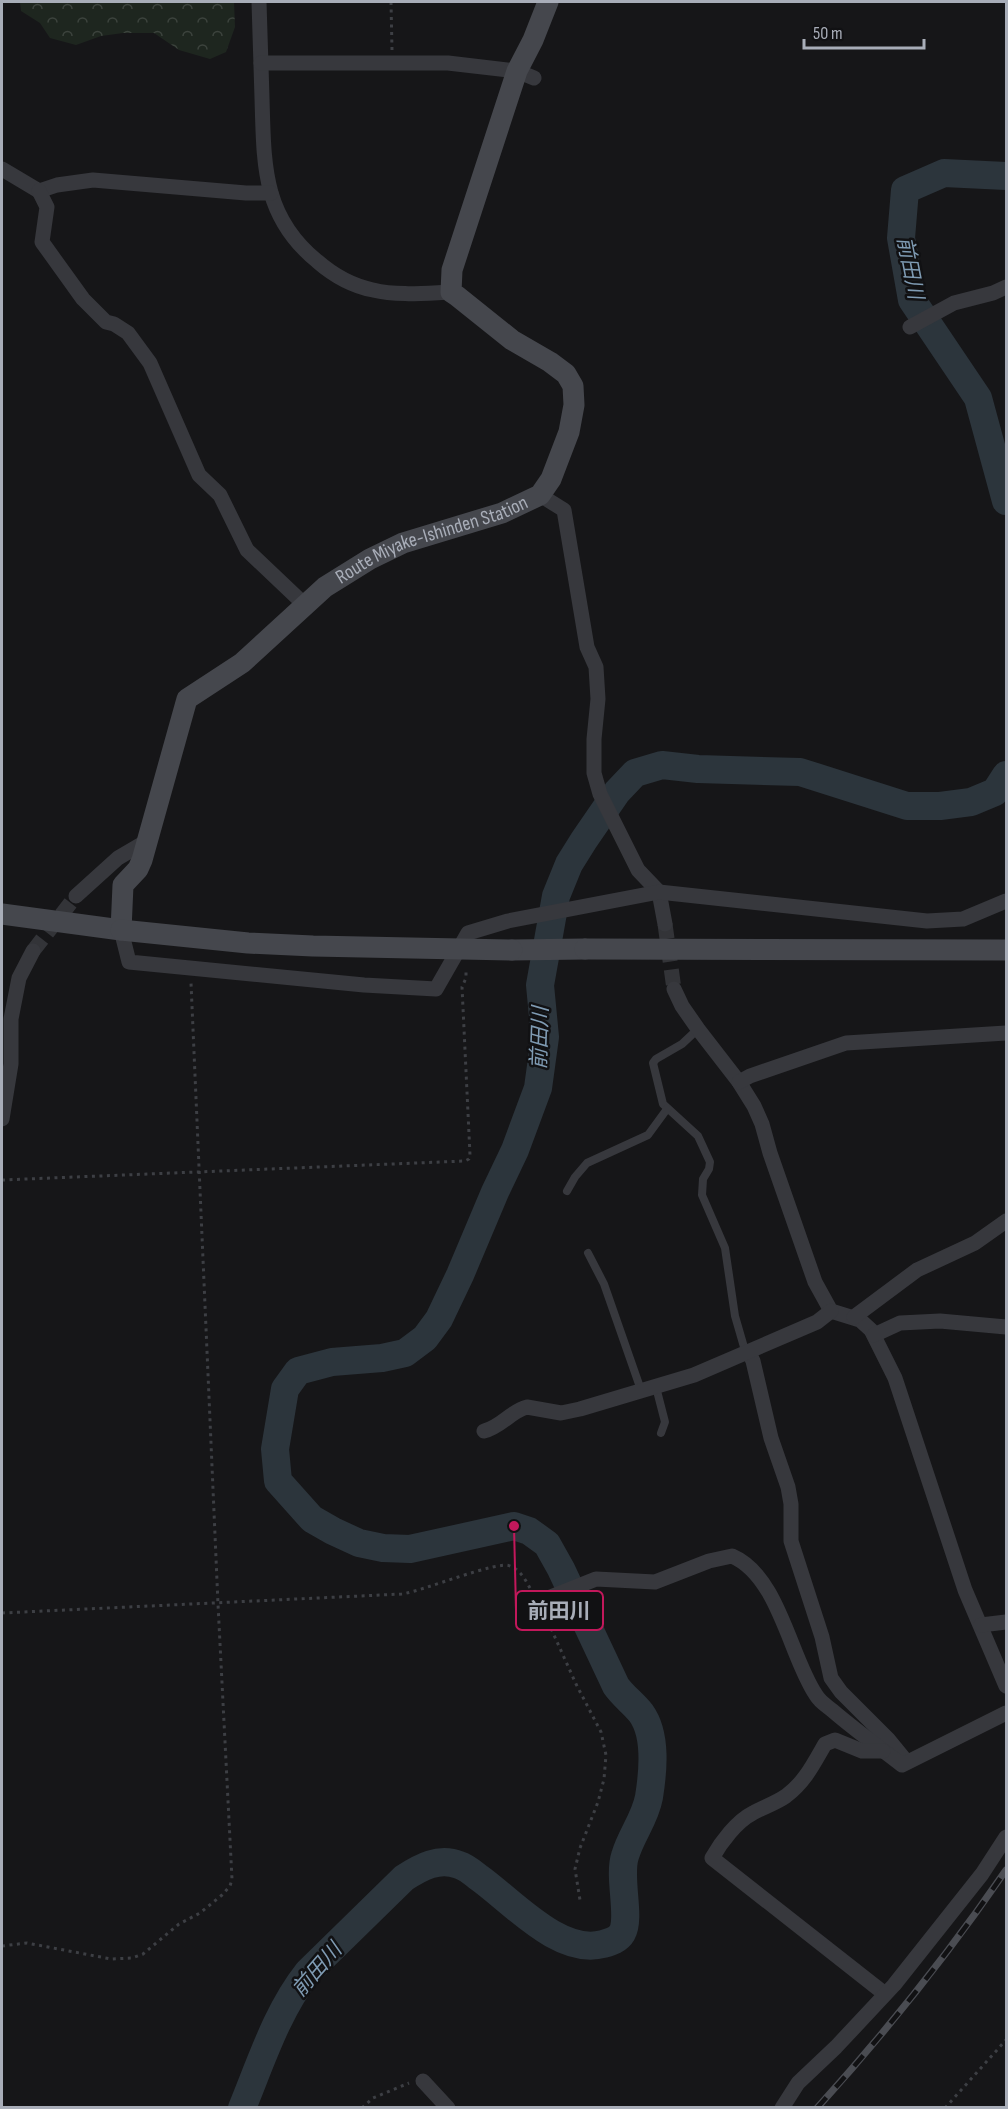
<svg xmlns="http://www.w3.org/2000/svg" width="1008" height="2109" viewBox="0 0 1008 2109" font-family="'Sofia Sans Condensed','Noto Sans JP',sans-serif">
<defs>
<pattern id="forest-crowns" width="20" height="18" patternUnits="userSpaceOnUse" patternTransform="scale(1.5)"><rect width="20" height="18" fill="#1e261f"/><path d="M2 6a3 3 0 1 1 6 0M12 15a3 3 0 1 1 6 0" fill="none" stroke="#3c433d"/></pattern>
</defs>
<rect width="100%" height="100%" fill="#161618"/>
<path fill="url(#forest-crowns)" d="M20 2H234L235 27 226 52 210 59 179 50 154 33H123L101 36 76 45 50 38 40 23 21 11Z"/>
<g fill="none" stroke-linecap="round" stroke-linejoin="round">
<g stroke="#2c353c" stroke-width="28">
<path d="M1006 176 944 173 905 190 901 238 912 300 978 398 1006 501"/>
<path d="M242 2108C261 2062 277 2011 308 1972L404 1878C421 1867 439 1857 459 1865 466 1867 473 1873 478 1877 511 1900 559 1956 603 1944 610 1942 618 1940 622 1933 631 1918 618 1877 625 1856 631 1835 645 1819 649 1797 653 1772 657 1735 641 1713 633 1703 623 1696 616 1686L561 1569 547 1544 529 1531 514 1526 410 1549 383 1548 359 1543 333 1531 312 1519 278 1481 275 1449 285 1389 298 1371 332 1362 382 1358 405 1353 425 1338 439 1319 460 1275 495 1192 515 1150 538 1088 545 1037 540 985 556 896 569 864 584 840 617 792 635 773 662 765 698 769 800 772 907 806H940L971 802 995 792 1006 775"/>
</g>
<g stroke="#333438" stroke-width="15" stroke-dasharray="15 8" stroke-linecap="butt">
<path d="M665 924 674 989"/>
<path d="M33 951 76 896"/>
</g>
<g stroke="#3d3f44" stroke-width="3" stroke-dasharray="3 4.5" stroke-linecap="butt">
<path d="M391 2 392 50"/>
<path d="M2 1180 465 1161 469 1159 470 1155 462 987 466 978V968"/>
<path d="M2 1613 402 1594C423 1591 498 1560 510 1566 521 1570 526 1581 531 1590"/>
<path d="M545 1615 576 1684 601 1732 606 1755 604 1779 598 1802 580 1848 575 1869 580 1900"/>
<path d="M2 1946 27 1943 111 1959 132 1958 143 1954 179 1924 200 1913 222 1895 230 1886 232 1879 218 1604 191 983"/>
<path d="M362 2108 373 2098 409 2083"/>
<path d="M945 2108 1006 2040"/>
</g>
<g stroke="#37383d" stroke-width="8">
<path d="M698 1029 682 1044 656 1059 653 1063 663 1104 698 1136 710 1162 709 1169 703 1179 702 1195 725 1248 735 1316 746 1354"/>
<path d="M567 1191 575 1177 587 1163 648 1135 667 1109"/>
<path d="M588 1253 604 1284 641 1390"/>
<path d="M656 1387 665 1422 661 1433"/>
</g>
<g stroke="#37383d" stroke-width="15">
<path d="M259 2C260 34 261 66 262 98 264 164 262 216 317 261 333 275 353 286 373 290 398 296 426 293 451 292"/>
<path d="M261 63H448L517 71 534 78"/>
<path d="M2 169 39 191 57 185 93 180 246 193H271"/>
<path d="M39 191 47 207 42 242 83 299 106 322 114 324 128 333 150 363 199 475 220 495 247 550 306 606"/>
<path d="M910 327 954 303 993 293 1006 287"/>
<path d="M540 495 564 510 587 647 596 667 598 699 594 739V773L600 794 638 870 659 892 665 924"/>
<path d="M76 896 118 858 147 841"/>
<path d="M121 930 129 962 364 985 436 989 468 933 508 921 659 892 927 921 963 919 1006 901"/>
<path d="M674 989 682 1006 698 1029 739 1082 754 1106 762 1124 770 1153 815 1282 831 1311 860 1320 871 1330 895 1378 965 1590 1006 1686"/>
<path d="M739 1082 750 1076 846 1043 1006 1033"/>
<path d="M2 1119 11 1064V1019L19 978 33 951"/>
<path d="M854 1317 917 1270 975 1243 1006 1221"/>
<path d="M874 1335 900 1323 940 1321 1006 1327"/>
<path d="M749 1353 753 1361 771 1438 788 1487 791 1504V1541L822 1637 831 1678 841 1692 888 1739 906 1761"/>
<path d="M484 1431C501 1427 511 1411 527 1407L561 1413 580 1409 694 1375 817 1322 831 1311"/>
<path d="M538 1602 596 1579 655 1582 709 1561 732 1556C779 1576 790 1657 816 1695 820 1702 827 1706 833 1711 855 1730 879 1747 902 1765L1006 1713"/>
<path d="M981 1625 1006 1622"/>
<path d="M883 1751H862L835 1740 825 1744C814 1763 805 1782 786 1796 776 1803 764 1807 753 1813 737 1821 721 1842 712 1858L885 1994"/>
<path d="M423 2081 448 2108"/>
<path d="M782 2108 798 2083 836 2047 894 1985 982 1874 1006 1837"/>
</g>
<g stroke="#45474d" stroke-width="21">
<path id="s1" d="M2 914 121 930 123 885 138 869 142 860 187 699 242 663 325 587 370 559 403 543 502 513 540 495 551 479 569 432 574 405 573 386 566 374 550 362 512 340 457 296 451 292 452 270 517 71 533 40 548 2"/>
<path d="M512 950 585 949"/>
</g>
<defs>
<path id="rail" d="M817 2108C885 2033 949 1953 1006 1870"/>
</defs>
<use href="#rail" stroke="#4a4c52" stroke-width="7"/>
<use href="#rail" stroke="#111113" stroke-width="4.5" stroke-dasharray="14" stroke-linecap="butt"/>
<g stroke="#45474d" stroke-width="21">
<path d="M121 930 248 943 313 946 512 950"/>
<path d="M585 949 1006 950"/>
</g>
</g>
<g text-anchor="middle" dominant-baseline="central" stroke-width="5" stroke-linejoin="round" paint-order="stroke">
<g font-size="20" fill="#a8adb8" stroke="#111113">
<text stroke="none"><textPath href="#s1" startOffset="660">Route Miyake-Ishinden Station</textPath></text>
</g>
<g font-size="21" font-style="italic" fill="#7f9bb3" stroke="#111113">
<text transform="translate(910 268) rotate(79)">前田川</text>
<text transform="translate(540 1038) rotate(-88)">前田川</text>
<text transform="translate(317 1970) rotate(-49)">前田川</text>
</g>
</g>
<path fill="none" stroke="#c2185b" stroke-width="2" d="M514 1526L516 1610"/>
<circle fill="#c2185b" stroke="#111113" stroke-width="2" cx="514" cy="1526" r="6"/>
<rect fill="#111113" stroke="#c2185b" stroke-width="2" x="516" y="1591" width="87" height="39" rx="6"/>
<g font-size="21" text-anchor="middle" font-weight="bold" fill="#a8adb8">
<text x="559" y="1618">前田川</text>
</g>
<rect width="1008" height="2109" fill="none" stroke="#a8adb8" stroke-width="6"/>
<path d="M804 39v9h120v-9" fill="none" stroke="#a8adb8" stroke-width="3"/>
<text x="813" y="39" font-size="18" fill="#a8adb8" stroke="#111113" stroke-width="4.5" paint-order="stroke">50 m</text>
</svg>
